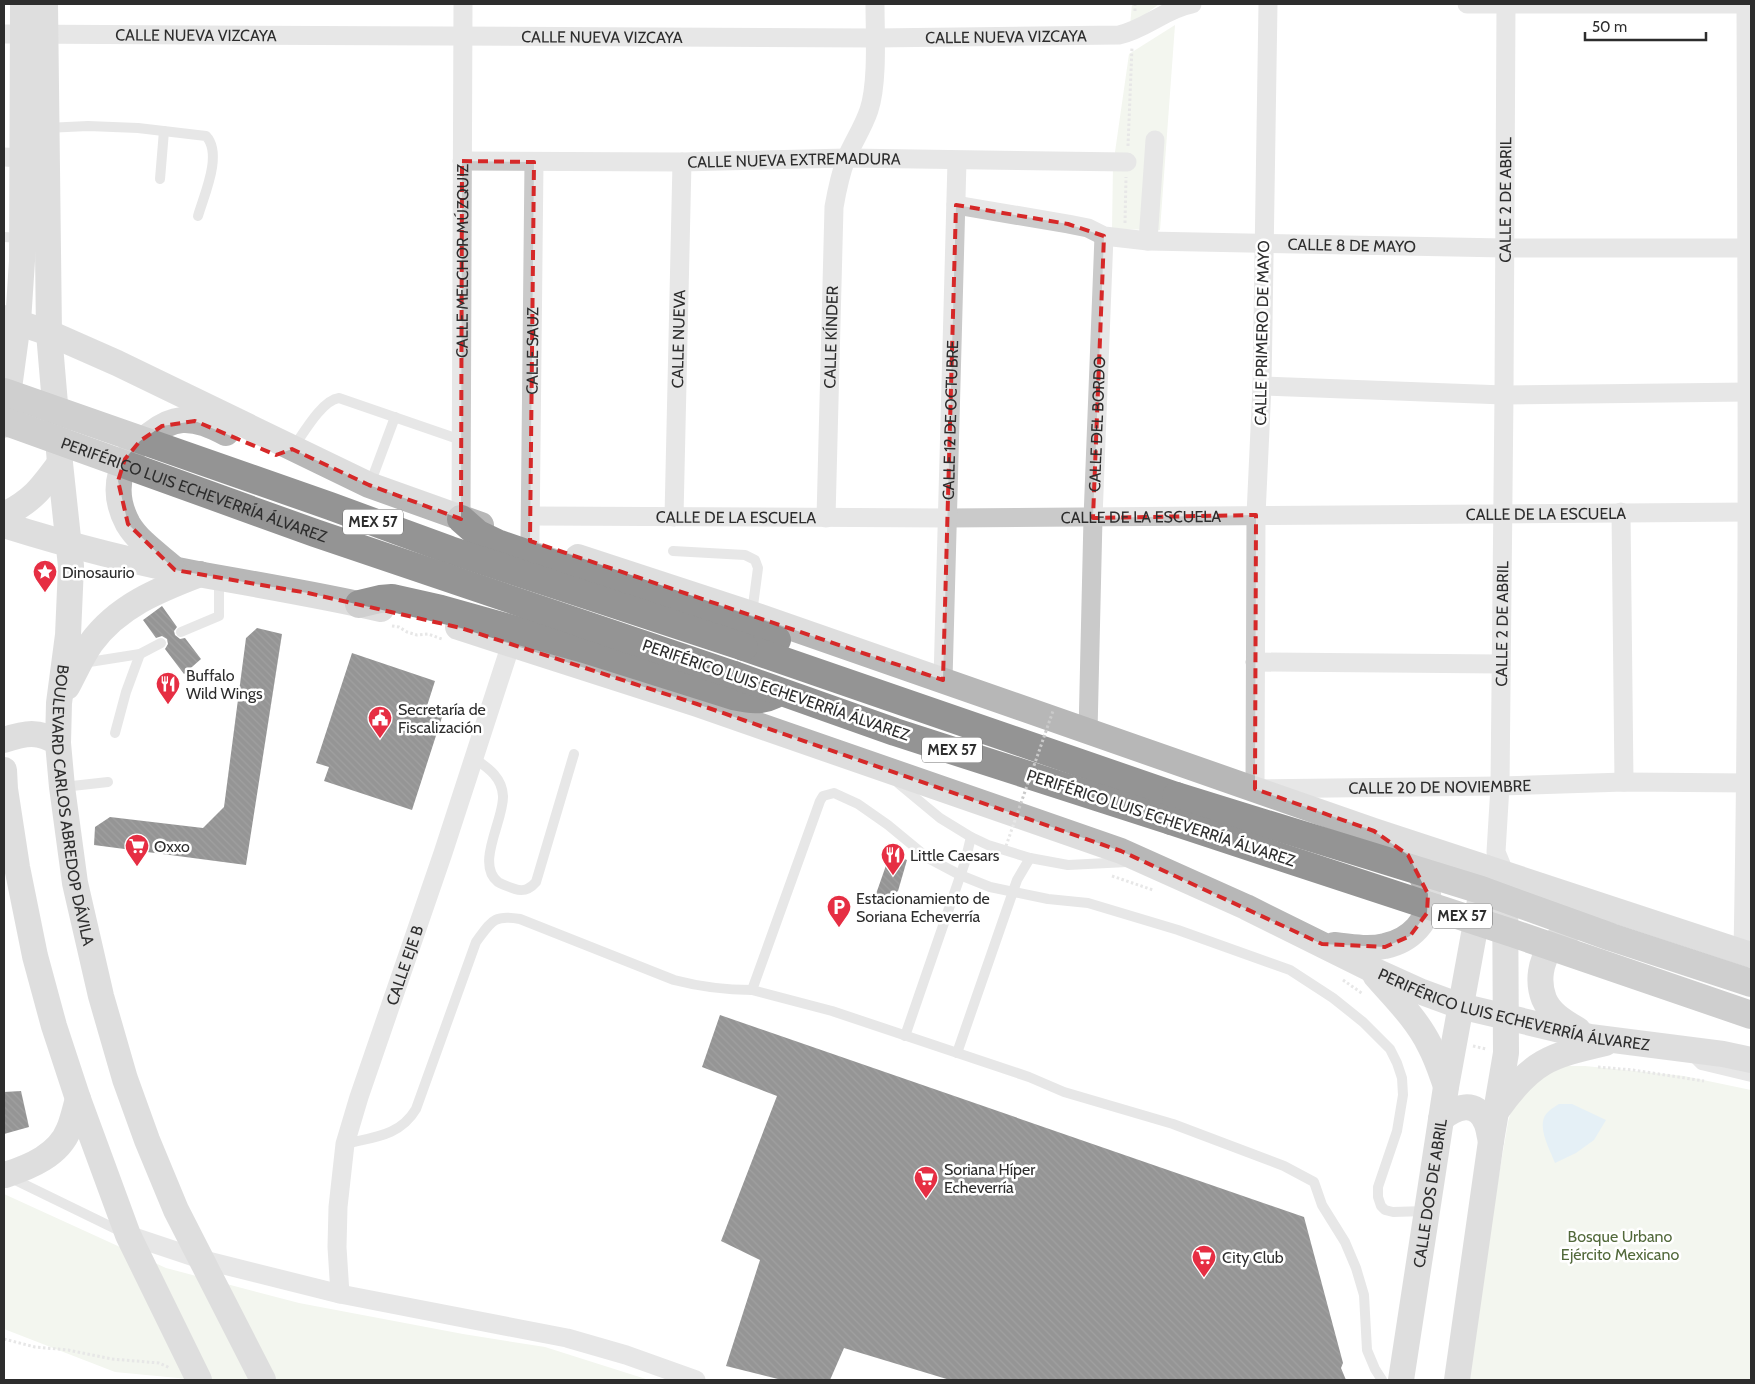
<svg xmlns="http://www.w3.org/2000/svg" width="1755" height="1384" viewBox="0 0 1755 1384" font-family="Cabin,sans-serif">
<defs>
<pattern id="building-back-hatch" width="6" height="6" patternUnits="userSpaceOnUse" patternTransform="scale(1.25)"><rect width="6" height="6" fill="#141414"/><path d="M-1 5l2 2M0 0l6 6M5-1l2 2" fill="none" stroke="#2e2e2e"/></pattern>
</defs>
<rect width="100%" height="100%" fill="#fff"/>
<g fill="#e4ebdb">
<path d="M1132 4H1159L1130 26Z"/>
<path d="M1175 25 1160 230 1112 229 1113 166 1129 54Z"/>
<path d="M1558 1066H1585L1684 1076 1751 1090V1380H1464L1508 1122 1514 1100Z"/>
<path d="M4 1194 166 1268 299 1303 463 1334 545 1347 649 1380H199L115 1372 4 1329Z"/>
</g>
<path fill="#c6deeb" d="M1559 1104H1572L1606 1120 1594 1140 1576 1153 1555 1163C1550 1149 1534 1123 1549 1111 1552 1108 1556 1106 1559 1104Z"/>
<g fill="url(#building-back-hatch)">
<path d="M162 606 177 627 174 631 175 635 180 639 185 638 201 659 184 674 165 649 168 644 167 639 162 636 156 638 143 620Z"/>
<path d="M257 628 282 634 246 865 94 845 95 827 110 817 203 828 224 807 246 638Z"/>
<path d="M352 653 435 681 426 709 443 714 412 810 324 781 329 767 316 763Z"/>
<path d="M890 854 907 860 898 891 888 898 876 894Z"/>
<path d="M720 1015 1304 1217 1343 1363 1341 1368 1346 1380H950L844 1348 830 1380H782L726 1366 760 1260 721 1241 777 1096 702 1067Z"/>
<path d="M21 1091 29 1127 4 1134V1092Z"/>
</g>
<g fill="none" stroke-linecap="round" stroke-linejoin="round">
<g stroke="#cacaca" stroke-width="3" stroke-dasharray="2.5 2.5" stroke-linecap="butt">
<path d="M1135 11V4"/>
<path d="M1128 146 1132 47"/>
<path d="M1125 223 1126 177"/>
<path d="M392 626 399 627 407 632 417 635 428 634 442 639"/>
<path d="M1112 876 1153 890"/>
<path d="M1343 980 1363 994"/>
<path d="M1473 1046 1486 1049"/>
<path d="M1598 1067 1633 1070 1704 1081"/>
<path d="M4 1339 35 1347 68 1350 112 1359 159 1363 170 1368"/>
</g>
<g stroke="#cacaca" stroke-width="10">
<path d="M46 128 88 126 138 128 206 136C223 154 204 195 198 216"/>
<path d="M160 179 164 131"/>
<path d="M4 237 21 238"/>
<path d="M293 448C303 434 322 400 339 398L461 440"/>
<path d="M370 484 395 417"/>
<path d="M673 551 745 555 755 560 758 568 752 613"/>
<path d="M181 632 219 616V578"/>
<path d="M83 663 140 654 161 643"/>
<path d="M115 733 126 692 140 654"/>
<path d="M474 758C488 768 502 777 503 796 504 820 475 864 498 882 503 885 509 887 515 889 524 892 530 889 536 882L574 754"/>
<path d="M899 784 940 818 971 837 988 845 1030 858 1068 865 1127 862"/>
<path d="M63 787 108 782"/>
<path d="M905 1036 965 862 971 837"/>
<path d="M957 1053 1017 880 1030 858"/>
<path d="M1693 1054 1696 1060 1701 1065 1751 1077"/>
<path d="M345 1144C374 1137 400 1136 416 1109L476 942C491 922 493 914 520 919L674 980C701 987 723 990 752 990"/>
<path d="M9 1177 122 1232"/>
<path d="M1382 1380 1375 1369 1367 1350 1364 1295 1356 1268 1345 1242 1322 1205 1314 1182 1284 1166 1173 1124 1064 1092 1029 1077 832 1011 752 990 820 801 823 796 834 793 858 804 888 825 928 858 960 875 990 887 1048 899 1088 903 1178 930 1290 970 1333 998 1363 1022 1390 1049 1397 1063 1402 1078 1403 1095 1397 1131 1378 1187V1197L1381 1206 1385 1210 1393 1212 1426 1211"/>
</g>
<g stroke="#cacaca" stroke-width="19">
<path id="s1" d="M1268 4 1262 386 1256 515 1255 789 1500 786 1624 782 1751 783"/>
<path d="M1467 4H1751"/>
<path id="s2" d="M4 34 875 38 1119 35C1146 29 1165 9 1192 4"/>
<path d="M4 157 23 158"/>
<path id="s3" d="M462 161 682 162 847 158 1127 162"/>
<path id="s4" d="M956 205 1068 224 1088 228 1104 236 1148 241 1504 248H1751"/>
<path d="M1148 241 1155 140"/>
<path d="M1262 386 1504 395 1747 392"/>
<path d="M1621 512 1624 782"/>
<path id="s5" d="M531 516 947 518 1751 512"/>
<path id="s6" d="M674 517 682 162"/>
<path id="s7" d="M826 518 834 207C837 190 840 175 846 159 853 142 863 128 869 110 878 83 875 34 875 4"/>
<path id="s8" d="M461 519 463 4"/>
<path id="s9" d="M530 541 534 162"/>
<path d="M1255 662 1501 664"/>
<path id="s10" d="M943 680 957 161"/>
<path id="s11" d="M1088 732 1093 518 1104 236"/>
<path id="s12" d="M1505 874 1496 852 1500 786 1504 395 1506 4"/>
<path d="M1743 952C1749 636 1747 320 1746 4"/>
<path d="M128 1235 200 1259 340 1294 567 1338 626 1355 696 1380"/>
<path id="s13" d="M340 1294 337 1247 338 1207 345 1144 359 1097 443 853 511 644"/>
</g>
<g stroke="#b7b7b7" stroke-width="26">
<path id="s14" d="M45 4 49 333 60 463 71 566 68 635 59 703 58 743 62 787 75 883 101 996 125 1079 147 1140 176 1210 263 1380"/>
<path d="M4 318 49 333 117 363 369 485 481 525"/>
<path d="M4 425 18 322 22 261 23 4"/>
<path d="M4 515C32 501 41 489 60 463"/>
<path d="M4 525C68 545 132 562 198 574 259 585 320 595 381 609"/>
<path d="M578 557 752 614 1374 831 1751 955"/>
<path d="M172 567C157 554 138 541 128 524 109 489 120 455 151 434 160 427 171 421 182 420 198 419 212 426 226 433"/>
<path id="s15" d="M458 627 697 704 1121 851 1246 907 1369 968 1422 992 1460 1006 1590 1037 1723 1054 1751 1060"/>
<path d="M67 687C75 672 82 656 91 643 118 606 158 590 200 574"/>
<path d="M4 740C25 733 39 730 58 743"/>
<path d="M4 770 5 789 17 867 35 956 54 1026 78 1099 128 1235 199 1380"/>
<path d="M1334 945C1351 947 1369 950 1385 946 1409 941 1432 921 1428 894 1426 881 1417 868 1409 856"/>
<path d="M1375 975C1394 997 1417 1019 1430 1046 1437 1059 1441 1072 1446 1086"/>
<path d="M1578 1030C1565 1022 1550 1014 1544 999 1530 962 1559 923 1597 923"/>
<path d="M1498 1109C1532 1061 1549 1056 1605 1043"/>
<path d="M1441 1119C1455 1107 1476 1099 1486 1122 1489 1128 1489 1135 1491 1141"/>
<path d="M5 1175C30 1167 59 1155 69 1129 73 1119 75 1109 78 1099"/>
<path id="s16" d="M1401 1380 1446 1087 1486 868"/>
<path d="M1457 1380 1491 1141 1506 1053 1505 877"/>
</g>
<g stroke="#949494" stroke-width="28">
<path d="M461 519 478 534 497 543 777 640"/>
<path d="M359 604 380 599 392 598 441 609 584 649 733 696C748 699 760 702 774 695"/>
<path d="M744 647 1176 796"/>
<path d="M734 675 895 732 1171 821"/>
</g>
<path stroke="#cacaca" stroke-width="3" stroke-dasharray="2.5 2.5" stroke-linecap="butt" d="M1006 846 1053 711"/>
<g stroke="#949494" stroke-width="28">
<path d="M4 392 330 506 450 550 744 647"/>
<path id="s17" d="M4 421 315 533 734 675"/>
<path d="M1176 796 1481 890 1611 937 1751 983"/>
<path d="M1171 821 1515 934 1751 1015"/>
</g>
</g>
<path d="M0 0H1755V1384H0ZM462 161 534 162 530 541 943 680 956 205 1068 224 1104 236 1093 518 1256 515 1255 789 1374 831 1408 855 1428 894 1427 913 1410 936 1385 947 1322 944 1121 851 697 704 461 628 308 593 175 570 128 524 118 481 125 459 140 441 162 426 195 421 276 455 292 449 369 485 461 519Z" fill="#fff" fill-opacity=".55" fill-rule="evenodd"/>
<path fill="none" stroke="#d62828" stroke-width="4" stroke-dasharray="10 6" stroke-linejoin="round" d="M462 161 534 162 530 541 943 680 956 205 1068 224 1104 236 1093 518 1256 515 1255 789 1374 831 1408 855 1428 894 1427 913 1410 936 1385 947 1322 944 1121 851 697 704 461 628 308 593 175 570 128 524 118 481 125 459 140 441 162 426 195 421 276 455 292 449 369 485 461 519Z"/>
<defs>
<symbol id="sight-pin" viewBox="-11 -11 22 30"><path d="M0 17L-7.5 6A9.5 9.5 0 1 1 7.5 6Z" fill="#e62e43" stroke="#fff"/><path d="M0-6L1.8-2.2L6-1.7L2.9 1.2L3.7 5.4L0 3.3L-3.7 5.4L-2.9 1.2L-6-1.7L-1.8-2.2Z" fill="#fff"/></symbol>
<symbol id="restaurant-pin" viewBox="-11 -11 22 30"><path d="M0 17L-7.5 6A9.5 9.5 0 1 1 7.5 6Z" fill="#e62e43" stroke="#fff"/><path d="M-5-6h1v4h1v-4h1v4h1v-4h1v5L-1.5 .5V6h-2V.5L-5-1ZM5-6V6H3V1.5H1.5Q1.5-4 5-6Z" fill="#fff"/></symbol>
<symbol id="civic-pin" viewBox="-11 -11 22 30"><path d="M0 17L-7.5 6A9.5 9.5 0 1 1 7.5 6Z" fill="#e62e43" stroke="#fff"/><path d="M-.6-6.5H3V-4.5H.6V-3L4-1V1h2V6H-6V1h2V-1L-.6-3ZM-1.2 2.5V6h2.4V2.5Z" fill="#fff"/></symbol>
<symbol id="supermarket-pin" viewBox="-11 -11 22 30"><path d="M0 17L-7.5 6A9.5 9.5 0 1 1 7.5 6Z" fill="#e62e43" stroke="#fff"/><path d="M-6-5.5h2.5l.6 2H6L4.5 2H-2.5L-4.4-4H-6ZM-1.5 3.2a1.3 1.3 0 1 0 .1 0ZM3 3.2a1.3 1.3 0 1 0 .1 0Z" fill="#fff"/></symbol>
<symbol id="parking-pin" viewBox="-11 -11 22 30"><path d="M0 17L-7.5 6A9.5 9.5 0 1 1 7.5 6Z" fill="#e62e43" stroke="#fff"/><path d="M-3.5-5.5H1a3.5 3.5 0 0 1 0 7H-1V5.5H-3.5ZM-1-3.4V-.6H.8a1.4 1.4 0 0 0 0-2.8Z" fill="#fff"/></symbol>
</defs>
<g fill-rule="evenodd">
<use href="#sight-pin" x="31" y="558" width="28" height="38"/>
<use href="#restaurant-pin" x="154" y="670" width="28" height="38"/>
<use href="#civic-pin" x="366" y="704" width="28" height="38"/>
<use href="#supermarket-pin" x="123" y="832" width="28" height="38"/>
<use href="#restaurant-pin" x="879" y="841" width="28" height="38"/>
<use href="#parking-pin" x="825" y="893" width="28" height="38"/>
<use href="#supermarket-pin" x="912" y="1164" width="28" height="38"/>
<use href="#supermarket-pin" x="1190" y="1243" width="28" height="38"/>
</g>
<g text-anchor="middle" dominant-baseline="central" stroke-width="5" stroke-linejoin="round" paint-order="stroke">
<g fill="#fff" stroke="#6c6c6c" stroke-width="1">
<rect x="343" y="509.5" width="60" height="25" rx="4"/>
<rect x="922" y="737.5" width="60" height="25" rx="4"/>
<rect x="1432" y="903.5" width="60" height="25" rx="4"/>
</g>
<g font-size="15" font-weight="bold" fill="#2d2d2d">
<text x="373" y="522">MEX 57</text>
<text x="952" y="750">MEX 57</text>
<text x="1462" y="916">MEX 57</text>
</g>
<g font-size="16" fill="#2d2d2d" stroke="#fff">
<text stroke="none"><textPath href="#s2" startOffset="192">CALLE NUEVA VIZCAYA</textPath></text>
<text stroke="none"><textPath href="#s2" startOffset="1002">CALLE NUEVA VIZCAYA</textPath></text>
<text stroke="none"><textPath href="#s2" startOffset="598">CALLE NUEVA VIZCAYA</textPath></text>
<text stroke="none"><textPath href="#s3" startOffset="332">CALLE NUEVA EXTREMADURA</textPath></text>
<text stroke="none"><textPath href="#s12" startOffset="676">CALLE 2 DE ABRIL</textPath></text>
<text stroke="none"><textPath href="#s4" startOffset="400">CALLE 8 DE MAYO</textPath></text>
<text stroke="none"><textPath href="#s8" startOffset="258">CALLE MELCHOR MÚZQUIZ</textPath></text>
<text transform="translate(1262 333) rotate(-89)">CALLE PRIMERO DE MAYO</text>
<text stroke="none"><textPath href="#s7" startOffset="181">CALLE KÍNDER</textPath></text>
<text stroke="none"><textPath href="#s6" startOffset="178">CALLE NUEVA</textPath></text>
<text stroke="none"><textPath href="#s9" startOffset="190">CALLE SAUZ</textPath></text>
<text stroke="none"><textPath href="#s10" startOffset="260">CALLE 12 DE OCTUBRE</textPath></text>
<text stroke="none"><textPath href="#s11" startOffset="308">CALLE DEL BORDO</textPath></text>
<text stroke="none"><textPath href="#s17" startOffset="202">PERIFÉRICO LUIS ECHEVERRÍA ÁLVAREZ</textPath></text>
<text stroke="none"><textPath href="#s5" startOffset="1015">CALLE DE LA ESCUELA</textPath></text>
<text stroke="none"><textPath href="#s5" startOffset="205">CALLE DE LA ESCUELA</textPath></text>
<text stroke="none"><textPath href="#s5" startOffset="610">CALLE DE LA ESCUELA</textPath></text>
<text stroke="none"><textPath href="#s12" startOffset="252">CALLE 2 DE ABRIL</textPath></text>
<text transform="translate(776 690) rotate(19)">PERIFÉRICO LUIS ECHEVERRÍA ÁLVAREZ</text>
<text stroke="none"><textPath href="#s1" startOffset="970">CALLE 20 DE NOVIEMBRE</textPath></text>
<text stroke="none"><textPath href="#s14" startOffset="804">BOULEVARD CARLOS ABREDOP DÁVILA</textPath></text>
<text transform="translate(1161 818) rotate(18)">PERIFÉRICO LUIS ECHEVERRÍA ÁLVAREZ</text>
<text stroke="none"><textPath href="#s13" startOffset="339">CALLE EJE B</textPath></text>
<text stroke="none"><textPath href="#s15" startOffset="1126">PERIFÉRICO LUIS ECHEVERRÍA ÁLVAREZ</textPath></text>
<text stroke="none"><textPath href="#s16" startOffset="189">CALLE DOS DE ABRIL</textPath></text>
</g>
<g font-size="16" fill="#2d2d2d" stroke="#fff" text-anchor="start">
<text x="62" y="572">Dinosaurio</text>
<text x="186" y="675">Buffalo<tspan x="186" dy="18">Wild Wings</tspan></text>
<text x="398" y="709">Secretaría de<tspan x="398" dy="18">Fiscalización</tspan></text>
<text x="154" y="846">Oxxo</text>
<text x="910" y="855">Little Caesars</text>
<text x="856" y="898">Estacionamiento de<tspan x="856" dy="18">Soriana Echeverría</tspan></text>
<text x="944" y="1169">Soriana Híper<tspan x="944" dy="18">Echeverría</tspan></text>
<text x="1222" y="1257">City Club</text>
</g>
<g font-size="16" fill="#52693b" stroke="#fff">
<text x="1620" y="1236">Bosque Urbano<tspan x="1620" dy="18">Ejército Mexicano</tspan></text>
</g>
</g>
<rect width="1755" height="1384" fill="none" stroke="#2d2d2d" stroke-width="10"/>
<path d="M1585 32v8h121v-8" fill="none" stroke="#2d2d2d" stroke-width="2.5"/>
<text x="1592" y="32" font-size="15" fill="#2d2d2d" stroke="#ffffff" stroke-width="4" paint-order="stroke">50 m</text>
</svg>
